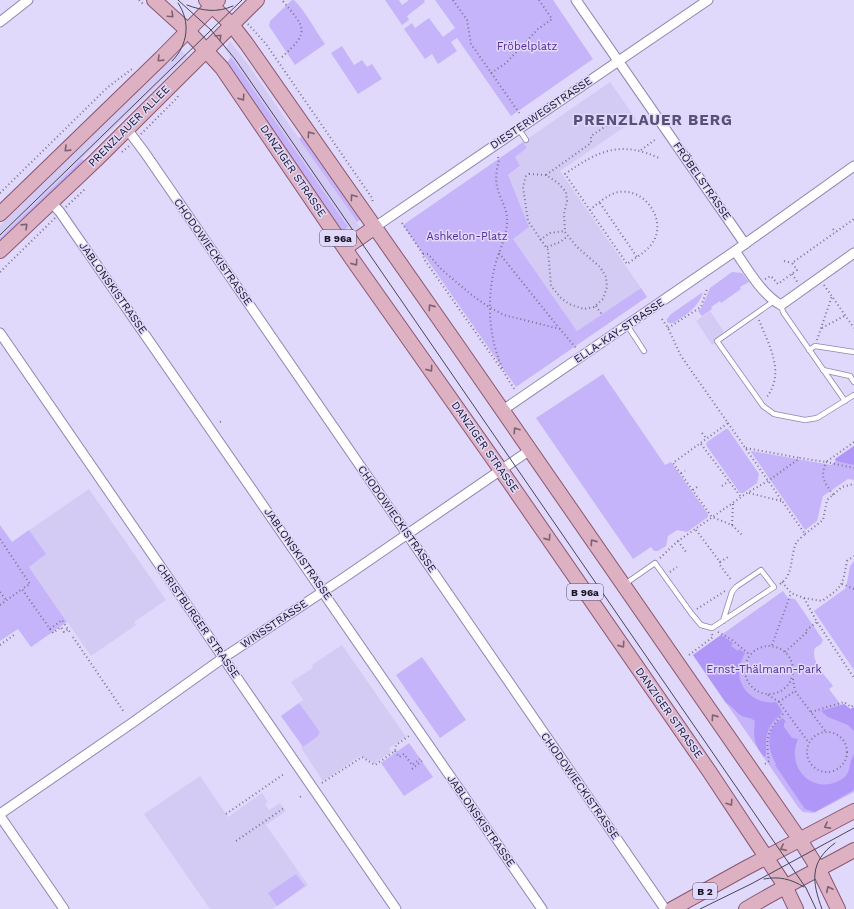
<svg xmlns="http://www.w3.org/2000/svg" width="854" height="909" viewBox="0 0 854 909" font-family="'Work Sans',sans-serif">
<rect width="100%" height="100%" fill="#e0d9fc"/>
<g fill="#d4cbf4">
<path d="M230 41 247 63 360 227 352 233 225 49Z"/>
<path d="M179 48 187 57 0 238V226L166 64Z"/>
<path d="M610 82 636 119 560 171 641 288 577 331 513 239 508 175 520 167 514 157 527 148 523 142Z"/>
<path d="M710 311 723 330V338L712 345 696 321Z"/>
<path d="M89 489 166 600 134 622 136 625 91 656 12 542Z"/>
<path d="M342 645 406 737 389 748 391 752 375 763 360 756 323 781 301 748 317 737 320 732 299 703 303 700 291 682 313 668 312 665Z"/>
<path d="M200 776 228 817 262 793 268 802 265 804 269 810 280 803 286 811 266 825 308 885 273 909H210L144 814Z"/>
</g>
<g fill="#c5b4fa">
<path d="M292 0H294C307 13 314 29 325 44L295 65 269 26 270 21Z"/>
<path d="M385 0H399L402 5 409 0H424L425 2 407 16 409 20 402 25Z"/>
<path d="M435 0H553L593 59 511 116 457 38 451 42 457 51 438 64 432 54 425 59 404 29 412 23 415 28 429 18 443 37 455 28Z"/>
<path d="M342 46 354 65 362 60 367 67 372 64 382 79 358 94 331 53Z"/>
<path d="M231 57 348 227 341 233 226 64Z"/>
<path d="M303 135 361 219 357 222 299 139Z"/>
<path d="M523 142 527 148 515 157 520 166 508 175 529 227 513 239 577 331 641 288 647 297 516 387 403 225Z"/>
<path d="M82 159 85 162 0 244V238Z"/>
<path d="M732 272 742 273 749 282 740 287 741 289 721 303 720 301 711 307 712 309 702 316 698 311 702 307 710 288Z"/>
<path d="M703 292C699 307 686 315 673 323H669L667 322V319L671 314Z"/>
<path d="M603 374 665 465 671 462 708 514V517L687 532 677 530 668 536 666 546 658 551H654L651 547 633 559 536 418Z"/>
<path d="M726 429H728L759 474 757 483 743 493H740L706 445 707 442Z"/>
<path d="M854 446V480L848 479 823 496 817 521 805 530 751 452 752 451 831 465 836 461 835 459Z"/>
<path d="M0 525 12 542 29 530 46 554 29 567 67 622 31 647 18 629 0 641Z"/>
<path d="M854 561V670L814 611 846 588 850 566Z"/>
<path d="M783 591 788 598 795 599 823 640 821 644 815 648C810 661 826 676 833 686L829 689 841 705 844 704 851 709 854 707V792L814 813 803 812 798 807 693 655Z"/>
<path d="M422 657 466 720 440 738 396 675Z"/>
<path d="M299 703 320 732 317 737 303 747 281 716Z"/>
<path d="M409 743 433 777 404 796 381 763Z"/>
<path d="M296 874 305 886 277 906 268 893Z"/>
</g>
<g fill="#b096f7">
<path d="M854 446V465L836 461 835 459Z"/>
<path d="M721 635 733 643 731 646 738 651 739 649 745 653C742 659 739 665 739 672 739 691 758 705 776 702L782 711C781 716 777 717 774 721 765 731 766 743 766 755L764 757C754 744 753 738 755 721 750 717 747 718 742 716 736 713 733 706 726 703L693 655Z"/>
<path d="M844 704 850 709 854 707V731L848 725 828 717 821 711Z"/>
<path d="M783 718 786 722 784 723V727L792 738 798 739C785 768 814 797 842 779 852 773 848 762 854 755V790L815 812 805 809 775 765 776 764C767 749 765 727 783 718Z"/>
</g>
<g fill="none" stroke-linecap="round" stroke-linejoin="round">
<defs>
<g id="lane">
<path d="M518 128 526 140"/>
<path d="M774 301 717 341 763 406 774 414 805 420 817 418 854 395"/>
<path d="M781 305 783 312 845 401"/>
<path d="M627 325 644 351"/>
<path d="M809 350 815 346 854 352"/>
<path d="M823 370 850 376 854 382"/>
<path d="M625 584 655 563 691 613 701 625 712 628 774 587 761 570 736 587 732 592 723 621"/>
</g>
<g id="street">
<path d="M576 0 745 244"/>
<path d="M0 22 28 0"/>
<path d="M127 129 145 153 665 909"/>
<path d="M51 202 60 212 542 909"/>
<path d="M375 227 708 0"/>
<path d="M735 251C747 268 762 295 781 305L854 253"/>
<path d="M0 333 396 909"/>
<path d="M503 410 735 251 854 166"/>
<path d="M0 814 132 723 223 658 342 579 530 450"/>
<path d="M0 816 64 909"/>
</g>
<g id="primary">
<path d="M154 0 187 30 222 68 352 259 510 483 709 771 766 857 785 886 796 909"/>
<path d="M206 0 232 25 246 43 453 339 800 840 819 870 838 909"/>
<path d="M0 214 161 58 218 0"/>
<path d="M345 248 375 227"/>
<path d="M0 251 96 160 257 0"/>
<path d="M672 909 744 869 854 811"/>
<path d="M746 909C781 888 818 870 854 850"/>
</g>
</defs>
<use href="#lane" stroke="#9086af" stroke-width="6"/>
<use href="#street" stroke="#9086af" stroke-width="11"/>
<use href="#primary" stroke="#895870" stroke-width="16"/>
<g stroke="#7a748d" stroke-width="2" stroke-dasharray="1 3" stroke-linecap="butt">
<path d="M139 0 143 4"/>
<path d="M453 0 467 20 471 44 520 114"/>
<path d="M248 24 266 44 372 198 373 204"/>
<path d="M282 57C311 31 305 28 282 0"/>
<path d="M491 73 506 63 538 29 552 19 539 0"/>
<path d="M141 134 177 98 178 96"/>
<path d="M641 150 656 139"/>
<path d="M122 152 129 146"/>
<path d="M498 157 499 160C497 168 495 178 497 186 499 198 508 209 507 221 507 235 500 249 496 262 486 298 488 338 504 372 507 378 511 384 515 390L514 391"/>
<path d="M529 174 546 175 558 183 566 192 567 201 564 214 565 232 577 247 600 267 606 277 607 287 603 299 594 307 584 309 569 304 561 298 551 286 548 250 528 221 523 187 526 176Z"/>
<path d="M546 175 591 143V136L612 122"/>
<path d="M0 193 108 87 132 69"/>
<path d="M600 203 637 257"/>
<path d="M66 207 85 189"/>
<path d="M590 210C598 203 608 194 619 192 645 188 667 220 653 242 647 252 635 258 627 264L565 174C599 150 621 140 661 159"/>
<path d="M402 223 423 254 424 259 502 370"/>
<path d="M833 229 836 232"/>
<path d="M540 240 550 233 565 231"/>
<path d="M547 247 560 242 568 236"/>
<path d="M499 253 559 328"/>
<path d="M423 254H428L442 270 473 296 489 307 504 315 560 329 576 348"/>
<path d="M784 261 792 263"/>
<path d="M0 272 55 218"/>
<path d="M792 274 798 283"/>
<path d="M765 279 771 276 778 284 797 270 792 263 854 219"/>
<path d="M824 285 854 328"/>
<path d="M596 306 602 315"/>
<path d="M662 319 668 328 681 356 728 423 673 463 712 517 732 525 742 535"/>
<path d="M759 320C769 346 786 373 766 398"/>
<path d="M668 328 701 307 707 289V288"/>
<path d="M822 328 846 315"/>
<path d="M817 340 832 296"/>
<path d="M220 422 222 421"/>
<path d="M728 423 805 534C802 537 798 540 796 543 790 557 794 575 780 584"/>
<path d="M702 433 707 439"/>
<path d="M701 444 741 497"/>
<path d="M746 448 800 458"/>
<path d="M681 473 685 471"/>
<path d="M722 486 729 481"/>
<path d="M693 490 697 487"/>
<path d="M749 493 781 501"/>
<path d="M833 495C824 481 820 478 826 462L854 468"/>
<path d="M732 525 733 504"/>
<path d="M696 530 720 562 719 564 732 581"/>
<path d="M805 534 823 520 827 500 842 487 854 484"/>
<path d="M0 539 30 584 22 589"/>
<path d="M678 541 686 552"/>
<path d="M660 558 678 541 747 493 768 481 800 458 826 462 854 442"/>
<path d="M720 562 728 557"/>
<path d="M670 572 677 567"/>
<path d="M782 582 791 593 804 598 822 601C843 586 842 587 847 561L854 556"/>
<path d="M842 584 854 589"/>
<path d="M0 592 6 600"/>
<path d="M804 598 817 622 854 678"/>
<path d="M0 605 22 589 50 629 62 620 71 634"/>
<path d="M697 609 725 591"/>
<path d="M50 629 53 633 61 627 64 632 68 629"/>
<path d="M718 632 732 640 749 654"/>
<path d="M73 637 124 712"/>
<path d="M0 645 14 635"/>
<path d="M772 645 791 593"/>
<circle cx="769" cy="670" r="24"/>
<path d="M785 652 806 633 805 631 817 622"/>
<path d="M689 655 713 637 712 634"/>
<path d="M793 679 795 691"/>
<path d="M768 695 779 702 809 743"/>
<path d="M779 702 795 691 826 732"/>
<path d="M811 712 844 702 851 707 854 705"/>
<circle cx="827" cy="752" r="20"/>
<path d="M395 751 399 757 404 754 412 765 420 759"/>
<path d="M765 764 769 761C765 736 768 729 785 712"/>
<path d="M412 769 422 761"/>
<path d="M322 783 362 757 375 765 395 751 396 745 409 736"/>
<path d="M300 797 303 795"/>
<path d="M226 814 284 774"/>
<path d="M236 841 284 808"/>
</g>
<use href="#lane" stroke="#fff" stroke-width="4.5"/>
<use href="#street" stroke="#fff" stroke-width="9"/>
<use href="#primary" stroke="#ddb1c2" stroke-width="14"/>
<g stroke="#494559" stroke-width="1">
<path d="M178 0 211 30 235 59 770 836 806 888 816 909"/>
<path d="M187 5C203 11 217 13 233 6"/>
<path d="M172 61C188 45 191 22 178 3"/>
<path d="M0 235 242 0"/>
<path d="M764 879C779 876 791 879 804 887"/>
<path d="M700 909 751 884 854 828"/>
<path d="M822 909C812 882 809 862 835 843"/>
</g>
</g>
<defs><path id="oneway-chevron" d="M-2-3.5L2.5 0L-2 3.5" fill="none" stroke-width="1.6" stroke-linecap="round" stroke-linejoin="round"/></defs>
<g stroke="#7a6272">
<use href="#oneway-chevron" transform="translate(171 15) rotate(43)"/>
<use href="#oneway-chevron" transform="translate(219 37) rotate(-45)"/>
<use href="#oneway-chevron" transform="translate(160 59) rotate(136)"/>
<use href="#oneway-chevron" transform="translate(242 98) rotate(56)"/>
<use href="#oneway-chevron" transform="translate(310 134) rotate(-125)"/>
<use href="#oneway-chevron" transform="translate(67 149) rotate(136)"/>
<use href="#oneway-chevron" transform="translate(353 197) rotate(-126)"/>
<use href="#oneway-chevron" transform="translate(25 226) rotate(-44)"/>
<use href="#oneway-chevron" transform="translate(355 263) rotate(55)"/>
<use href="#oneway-chevron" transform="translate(431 307) rotate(-125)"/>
<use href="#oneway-chevron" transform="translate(430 369) rotate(55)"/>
<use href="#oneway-chevron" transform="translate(516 430) rotate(-124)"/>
<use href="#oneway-chevron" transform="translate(548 538) rotate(55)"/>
<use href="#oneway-chevron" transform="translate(593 542) rotate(-125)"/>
<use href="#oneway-chevron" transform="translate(622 645) rotate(55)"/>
<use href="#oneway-chevron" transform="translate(714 717) rotate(-125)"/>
<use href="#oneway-chevron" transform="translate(730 803) rotate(57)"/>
<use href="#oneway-chevron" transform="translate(827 826) rotate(152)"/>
<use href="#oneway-chevron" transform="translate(783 848) rotate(153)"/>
<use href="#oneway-chevron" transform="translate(829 889) rotate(-117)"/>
</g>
<g text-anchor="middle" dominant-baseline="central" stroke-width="3" stroke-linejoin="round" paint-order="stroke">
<g fill="#e0d9fc" stroke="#544f64" stroke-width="1">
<rect x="320" y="230" width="36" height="16" rx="3"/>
<rect x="567" y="584" width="36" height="16" rx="3"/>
<rect x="693" y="883" width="24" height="16" rx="3"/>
</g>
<g font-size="10" font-weight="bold" fill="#181423">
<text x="338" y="238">B 96a</text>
<text x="585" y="592">B 96a</text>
<text x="705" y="891">B 2</text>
</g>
<g font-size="11" fill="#552c9a" stroke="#e0d9fc">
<text x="527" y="46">Fröbelplatz</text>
<text x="467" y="236">Ashkelon-Platz</text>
<text x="764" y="669">Ernst-Thälmann-Park</text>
</g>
<g font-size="11" fill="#181423" stroke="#e0d9fc">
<text transform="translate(541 113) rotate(-34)">DIESTERWEGSTRASSE</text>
<text transform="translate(129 126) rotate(-45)">PRENZLAUER ALLEE</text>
<text transform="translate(293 171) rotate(56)">DANZIGER STRASSE</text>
<text transform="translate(702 181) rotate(55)">FRÖBELSTRASSE</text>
<text transform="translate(213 252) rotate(55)">CHODOWIECKISTRASSE</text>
<text transform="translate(113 288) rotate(55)">JABLONSKISTRASSE</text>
<text transform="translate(619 331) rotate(-34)">ELLA-KAY-STRASSE</text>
<text transform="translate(485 447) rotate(55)">DANZIGER STRASSE</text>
<text transform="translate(397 519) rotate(55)">CHODOWIECKISTRASSE</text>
<text transform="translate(298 554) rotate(55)">JABLONSKISTRASSE</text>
<text transform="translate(198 621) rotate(55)">CHRISTBURGER STRASSE</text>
<text transform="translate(274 624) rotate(-34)">WINSSTRASSE</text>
<text transform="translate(669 713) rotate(55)">DANZIGER STRASSE</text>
<text transform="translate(580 786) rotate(55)">CHODOWIECKISTRASSE</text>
<text transform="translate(481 821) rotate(55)">JABLONSKISTRASSE</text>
</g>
<g font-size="15" font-weight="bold" letter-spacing="1" fill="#595075" stroke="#e0d9fc">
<text x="653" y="120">PRENZLAUER BERG</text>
</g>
</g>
</svg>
